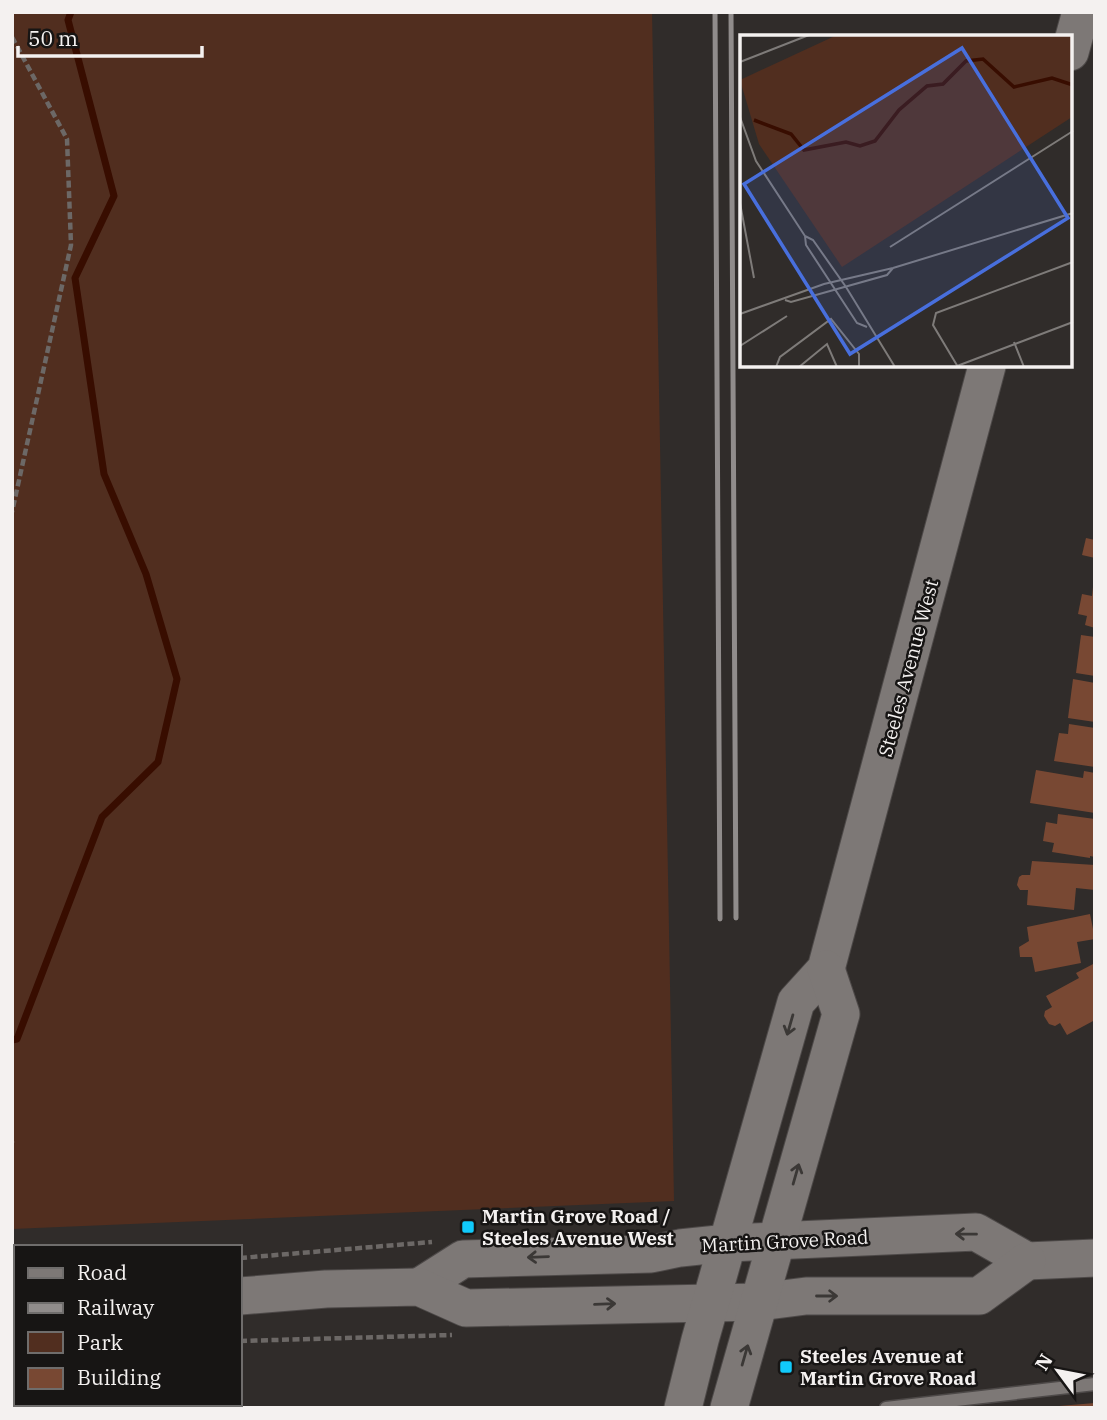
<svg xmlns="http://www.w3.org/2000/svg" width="1107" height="1420" viewBox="0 0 1107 1420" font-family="'IBM Plex Serif',serif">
<rect width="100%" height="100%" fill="#302c2a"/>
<path fill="#512e1f" d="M12 12H652L674 1201 12 1229Z"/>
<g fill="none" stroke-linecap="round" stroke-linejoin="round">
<path stroke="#380d00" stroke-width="7" d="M12 1040 17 1039 102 817 158 762 177 679 146 574 104 474 75 278 114 196 68 20 71 12"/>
</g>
<g fill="#784833">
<path d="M1086 538 1095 540V558L1082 555Z"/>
<path d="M1093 587H1095V628L1085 625 1087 616 1078 614 1082 594 1092 596Z"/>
<path d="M1081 635 1095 637V676L1076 673Z"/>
<path d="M1073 679 1095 683V722L1068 718Z"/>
<path d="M1069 724 1095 728V767L1054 761 1059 733 1068 734Z"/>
<path d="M1036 770 1083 778 1084 771 1095 773V813L1030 803Z"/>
<path d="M1058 814 1095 819V857L1090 856V858L1052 852 1054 843 1043 841 1046 822 1057 824Z"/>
<path d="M1032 861 1095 865V890L1076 888 1074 910 1027 905 1028 890H1020L1017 885 1019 877 1022 875H1030Z"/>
<path d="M1090 914 1095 939 1077 942 1081 963 1035 972 1032 957H1020L1019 947 1029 941 1027 927Z"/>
<path d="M1095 963V1020L1067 1035 1060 1023 1055 1026 1049 1024 1044 1016 1045 1011 1052 1007 1046 996 1079 978 1076 973Z"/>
<path d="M1095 1403V1408H1060L1059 1406Z"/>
</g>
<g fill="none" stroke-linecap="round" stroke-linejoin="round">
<defs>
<path id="service" d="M886 1408 1095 1384"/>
<g id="secondary">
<path d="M1070 52 1081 12"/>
<path d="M419 1287 463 1259 651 1254 680 1248 728 1243 976 1232 1027 1261 1095 1258"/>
<path d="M240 1296 326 1289 419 1287 466 1308 759 1302 806 1296H979L1027 1261"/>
<path d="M12 1300H16"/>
<path d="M683 1408 700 1340 796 1002 826 969 987 366"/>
<path d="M729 1408 841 1014 826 969"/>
</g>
</defs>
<use href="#service" stroke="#4d4948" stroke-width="15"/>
<use href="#secondary" stroke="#4d4948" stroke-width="39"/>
<g stroke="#6c6866" stroke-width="4.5" stroke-dasharray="7 3.5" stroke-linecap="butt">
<path d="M12 37 67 139 71 245 12 512"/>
<path d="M12 1141V1143"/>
<path d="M240 1258 432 1242"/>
<path d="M12 1265H16"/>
<path d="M12 1340H16"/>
<path d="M240 1341 452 1335"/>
</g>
<use href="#service" stroke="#7d7876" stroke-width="12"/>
<use href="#secondary" stroke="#7d7876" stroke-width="37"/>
<g stroke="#908c8b" stroke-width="5">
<path d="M715 12 720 919"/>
<path d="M731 12 736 918"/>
</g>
</g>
<defs><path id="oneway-shaft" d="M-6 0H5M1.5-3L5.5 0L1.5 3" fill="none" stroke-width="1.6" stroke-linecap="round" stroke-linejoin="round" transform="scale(1.75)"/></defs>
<g stroke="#3b3836">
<use href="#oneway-shaft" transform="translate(790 1025) rotate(106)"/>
<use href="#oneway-shaft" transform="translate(796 1174) rotate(-74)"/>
<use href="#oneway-shaft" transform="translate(966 1234) rotate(-179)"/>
<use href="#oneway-shaft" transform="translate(538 1257) rotate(178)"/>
<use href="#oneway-shaft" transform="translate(827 1296)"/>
<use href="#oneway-shaft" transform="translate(605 1304) rotate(-2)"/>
<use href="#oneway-shaft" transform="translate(745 1355) rotate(-74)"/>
</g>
<g fill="#11cafb" stroke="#171514" stroke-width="2.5">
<rect x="461" y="1220" width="14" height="14" rx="3.5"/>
<rect x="779" y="1360" width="14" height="14" rx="3.5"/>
</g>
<g text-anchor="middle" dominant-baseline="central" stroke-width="5" stroke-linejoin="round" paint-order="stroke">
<g font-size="19" fill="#f4f1f0" stroke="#171514">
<text transform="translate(908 668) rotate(-75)">Steeles Avenue West</text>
<text transform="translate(785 1241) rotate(-3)">Martin Grove Road</text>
</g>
<g font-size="19" font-weight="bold" fill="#f4f1f0" stroke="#171514" text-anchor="start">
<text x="482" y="1216">Martin Grove Road /<tspan x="482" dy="22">Steeles Avenue West</tspan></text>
<text x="800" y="1356">Steeles Avenue at<tspan x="800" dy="22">Martin Grove Road</tspan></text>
</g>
</g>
<g transform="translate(740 35)">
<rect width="332" height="332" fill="#302c2a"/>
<path d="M97 0H332V82L102 232 19 109 0 45Z" fill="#512e1f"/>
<path fill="none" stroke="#380d00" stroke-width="3.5" d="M14 85 51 99 64 115 106 107 120 111 135 106 159 75 187 51 203 49 226 26 243 24 274 52 312 43 333 50"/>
<path fill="none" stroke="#7e7b79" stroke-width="2" d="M0 27 69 0M0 82 16 126 65 201 66 210 117 288 127 292M0 168 14 243M65 201 73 205 106 252 155 332M150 212 333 96M45 265 51 267 147 240 153 233M0 279 84 249 153 233 333 178M274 307 284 332M0 311 47 281M217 331 333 287M36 332 40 322 91 284 119 319V332M59 332 87 309 97 332M218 332 193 290 196 278 333 227"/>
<path fill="#486fdd" fill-opacity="0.15" stroke="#486fdd" stroke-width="3.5" d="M222 13 328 183 110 319 4 149Z"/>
<rect width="332" height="332" fill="none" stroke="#f4f1f0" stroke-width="3.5"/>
</g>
<rect width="1107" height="1420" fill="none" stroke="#f4f1f0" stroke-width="28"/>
<rect x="14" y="1245" width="228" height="161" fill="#171514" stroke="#6f6d6c" stroke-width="2"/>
<rect x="28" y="1268" width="35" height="10" fill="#7d7876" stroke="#6f6d6c" stroke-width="2"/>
<text x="77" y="1280" font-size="21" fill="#f4f1f0">Road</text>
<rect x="28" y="1303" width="35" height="10" fill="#908c8b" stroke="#6f6d6c" stroke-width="2"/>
<text x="77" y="1315" font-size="21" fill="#f4f1f0">Railway</text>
<rect x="28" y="1332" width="35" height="21" fill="#512e1f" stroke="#6f6d6c" stroke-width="2"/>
<text x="77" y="1350" font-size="21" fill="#f4f1f0">Park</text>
<rect x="28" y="1368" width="35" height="21" fill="#784833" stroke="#6f6d6c" stroke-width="2"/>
<text x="77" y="1385" font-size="21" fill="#f4f1f0">Building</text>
<g transform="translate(1058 1371) rotate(302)" stroke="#171514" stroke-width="5" paint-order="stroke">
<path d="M0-5L12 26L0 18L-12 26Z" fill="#f4f1f0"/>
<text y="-10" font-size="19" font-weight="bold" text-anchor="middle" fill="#f4f1f0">N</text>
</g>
<path d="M18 46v10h184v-10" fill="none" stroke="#f4f1f0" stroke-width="3.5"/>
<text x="28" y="46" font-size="21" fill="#f4f1f0" stroke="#171514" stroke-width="5" paint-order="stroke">50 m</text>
</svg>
